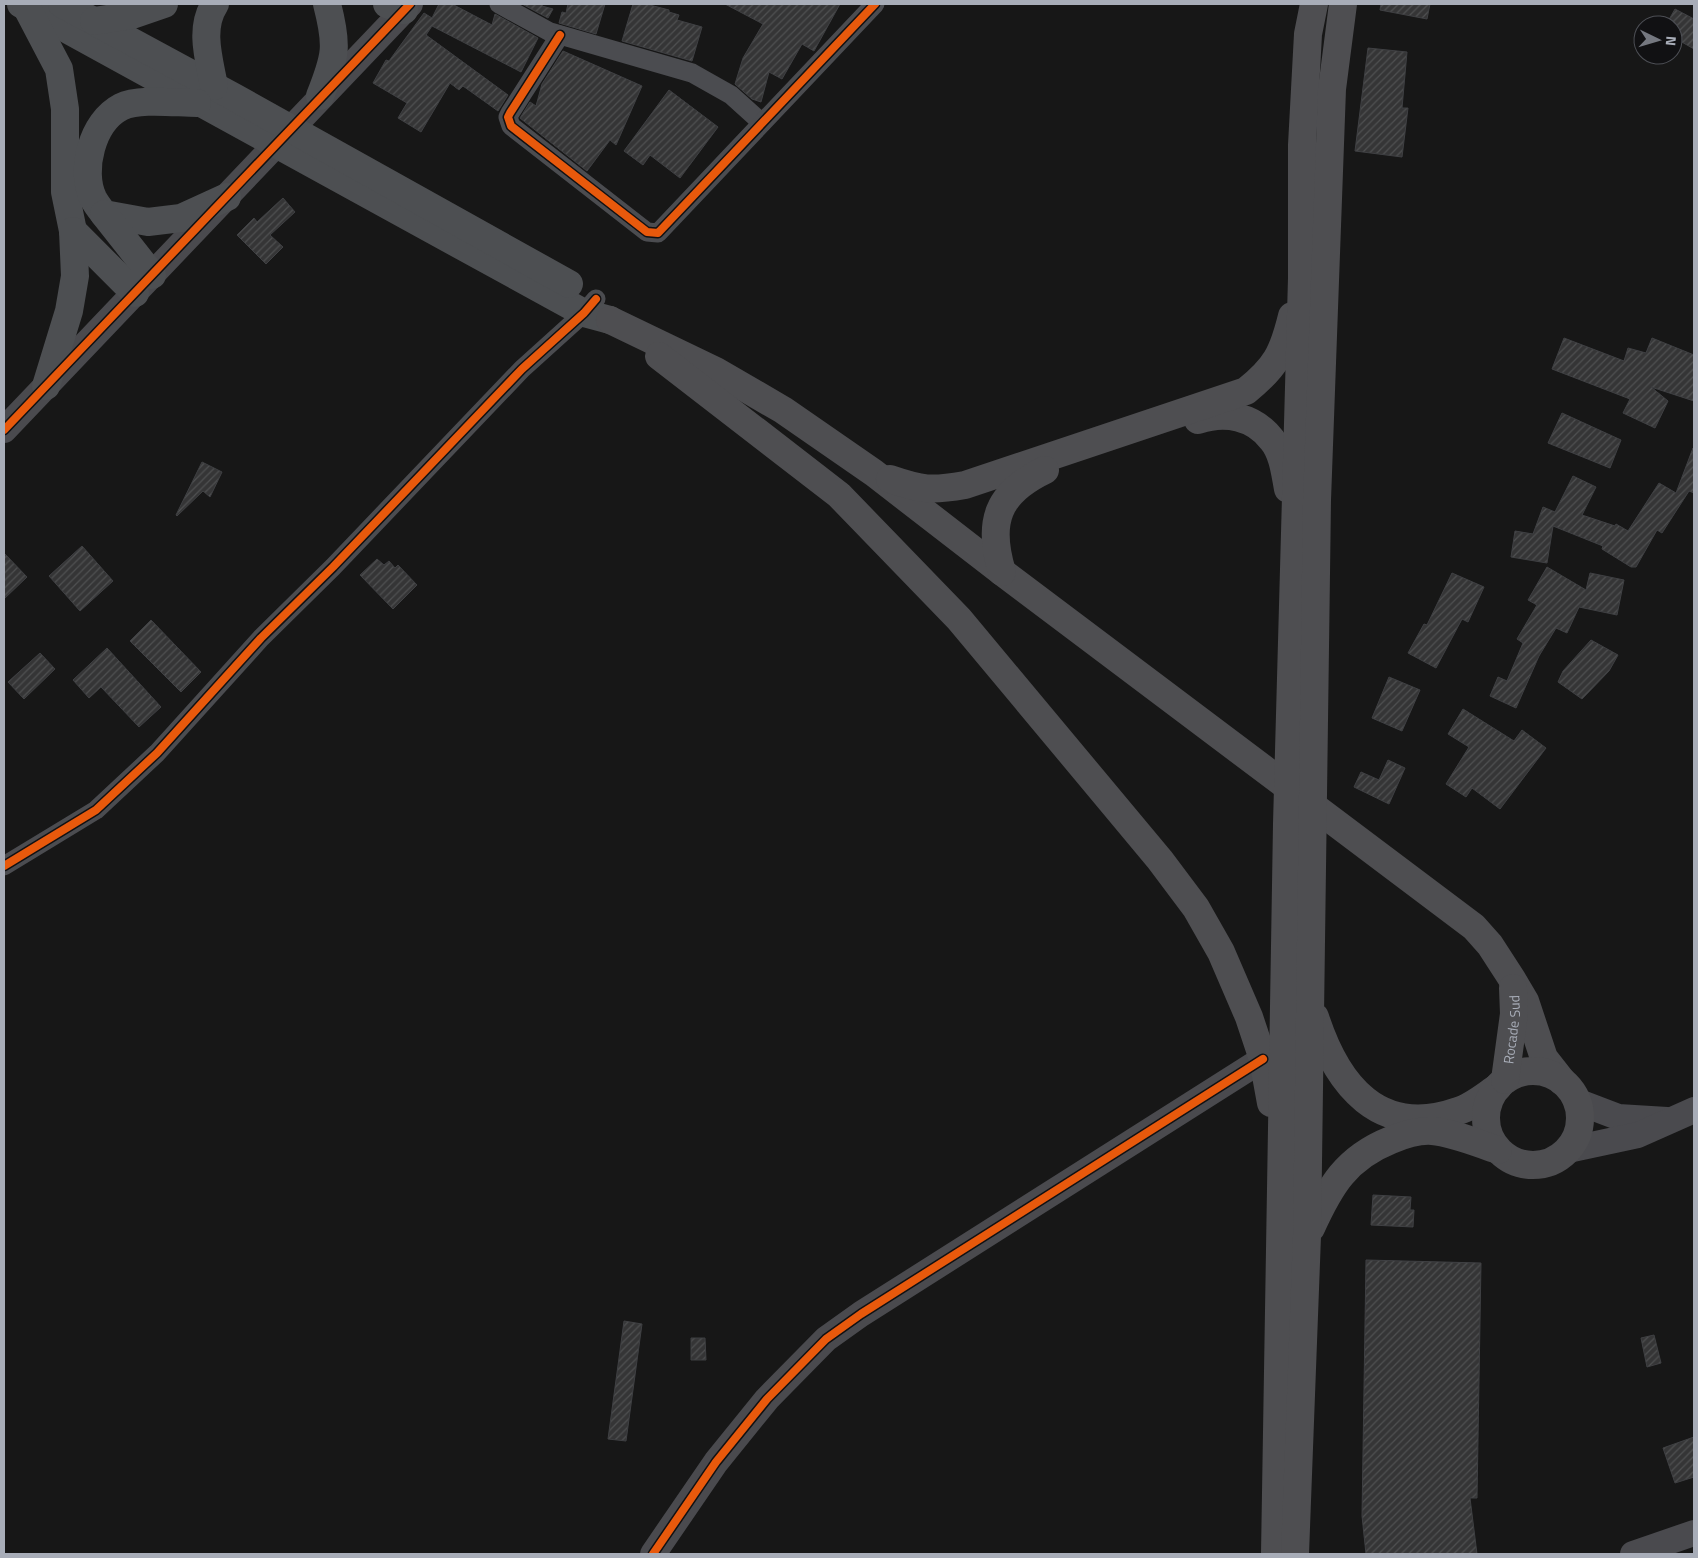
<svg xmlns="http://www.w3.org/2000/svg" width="1698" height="1558" viewBox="0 0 1698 1558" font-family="'Titillium Web',sans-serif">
<defs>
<pattern id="building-hatch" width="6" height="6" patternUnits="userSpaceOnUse" patternTransform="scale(1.25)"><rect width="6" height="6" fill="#353536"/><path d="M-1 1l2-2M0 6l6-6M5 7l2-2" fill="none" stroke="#4f5051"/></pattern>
</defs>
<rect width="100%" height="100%" fill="#171717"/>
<g fill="url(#building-hatch)" stroke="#3f4043">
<path d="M439 4H452L492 25 495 14 538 38 521 72 432 26 426 35 508 95 498 111 463 86 459 90 450 83 421 132 398 118 407 103 373 83 386 60 389 61 424 13 432 18Z"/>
<path d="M522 4H543L542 6 553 9 548 18Z"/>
<path d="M568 4H605L596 34 559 23 562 12 566 13Z"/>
<path d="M633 4H646L669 10V12L679 15 677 20 702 27 692 61 622 41Z"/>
<path d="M725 4H840L814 51 802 44 782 79 769 72 761 102 752 99 735 84 743 58 763 24Z"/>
<path d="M1381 4H1430L1427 19 1380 10Z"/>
<path d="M1675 9 1694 19V49L1673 37V25H1666Z"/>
<path d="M1368 48 1407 52 1402 108H1408L1402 157 1355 151Z"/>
<path d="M563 51 642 86 616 145 610 140 587 171 520 118 530 102 536 106 542 84Z"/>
<path d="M669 90 718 127 680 178 650 155 643 165 624 151Z"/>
<path d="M283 198 295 212 270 235 283 247 266 264 237 235 254 218 257 222Z"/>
<path d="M1564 338 1624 361 1628 348 1646 353 1652 338 1694 355V401L1651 387 1668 401 1655 428 1623 413 1630 399 1552 369Z"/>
<path d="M1562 413 1621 440 1610 468 1548 443Z"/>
<path d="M1693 448 1694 493 1689 491 1662 533 1657 530 1636 567H1631L1602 549 1603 546 1553 526 1547 563 1511 557 1515 531 1533 534 1543 507 1555 512 1573 476 1596 487 1582 515 1615 526 1616 524 1628 531 1659 483 1676 493Z"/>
<path d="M202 462 222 472 210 497 203 491 177 516 176 515Z"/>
<path d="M82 546 113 581 80 611 49 576Z"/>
<path d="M4 553 27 577 4 599Z"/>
<path d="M377 559 384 565 389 561 395 568 398 565 417 585 393 609 360 575Z"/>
<path d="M1547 567 1586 590 1590 573 1624 580 1617 615 1579 607 1567 633 1556 628 1539 656 1516 708 1490 696 1498 677 1507 681 1523 643 1517 639 1537 605 1528 600Z"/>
<path d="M1452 573 1484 587 1468 622 1462 619 1436 668 1408 653 1424 624 1427 625Z"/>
<path d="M151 620 201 672 181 692 130 641Z"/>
<path d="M1591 640 1618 655 1609 671 1582 699 1558 682 1563 671Z"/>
<path d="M107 648 161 707 139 727 101 687 89 698 73 680Z"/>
<path d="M40 653 55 669 24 699 8 682Z"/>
<path d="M1389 677 1420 690 1402 731 1372 718Z"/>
<path d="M1463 709 1514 741 1522 730 1546 748 1500 809 1472 788 1466 797 1446 784 1469 747 1448 734Z"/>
<path d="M1388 760 1405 768 1389 804 1354 787 1361 772 1379 780Z"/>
<path d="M1373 1195 1411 1197 1410 1210H1414L1413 1227 1371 1225Z"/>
<path d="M1366 1260 1481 1263 1477 1498H1470L1477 1554H1366L1362 1516Z"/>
<path d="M624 1321 642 1324 626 1441 608 1439Z"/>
<path d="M1654 1335 1661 1363 1647 1367 1641 1338Z"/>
<path d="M691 1338H705L706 1360H691Z"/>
<path d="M1694 1437V1477L1675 1483 1663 1448Z"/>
</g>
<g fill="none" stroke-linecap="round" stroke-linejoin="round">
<g stroke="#4b4c50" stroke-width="19">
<path d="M499 4 550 32 692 73 731 95 762 123"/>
<path d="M560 35 510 113 508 117 511 126 647 232 658 233 875 4"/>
<path d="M4 866 96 810 157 753 261 638 333 567 522 369 584 313 596 299"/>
</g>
<g stroke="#4a4a4e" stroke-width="26">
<path d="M4 430 410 4"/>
<path d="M1576 1101 1618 1117 1667 1120"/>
<path d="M1568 1150 1638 1135 1694 1110"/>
<path d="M653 1554 716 1462 767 1399 826 1339 861 1314 1263 1059"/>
<path d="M1633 1554 1694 1533"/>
</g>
<g stroke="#4d4f52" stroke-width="28">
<path d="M21 4 584 313 610 320"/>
<path d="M62 4 234 97 569 284"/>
<path d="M387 4 404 10"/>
<path d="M26 6 59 69 65 109V192L73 231 75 276 69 311 46 386"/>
<path d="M94 21 132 15 164 4"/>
<path d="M214 86C209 59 199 28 215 4"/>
<path d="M320 96C336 56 338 46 327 4"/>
<path d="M197 103C176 103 139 98 121 107 92 122 80 170 93 198 96 204 100 209 104 214L148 222 181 218 227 197"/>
<path d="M104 214 152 275"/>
<path d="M73 231 135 293"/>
</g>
<g stroke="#4e4e51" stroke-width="28">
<path d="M610 320 716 371 783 410 874 473 1002 572 1474 927 1490 945 1512 979 1525 1001 1544 1058 1562 1081"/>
<path d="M659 356 839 495 959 619 1160 860 1196 908 1221 952 1249 1017 1263 1059 1271 1103"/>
<path d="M1198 420C1225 411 1254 416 1272 440 1283 453 1285 473 1288 489"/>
<path d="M890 479C922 490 931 491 965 485L1246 391C1276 367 1283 353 1292 316"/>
<path d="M1002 572C987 522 997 493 1045 470"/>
<path d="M1315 1017C1337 1085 1379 1139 1458 1111 1472 1107 1486 1095 1498 1087"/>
<circle cx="1533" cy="1118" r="47"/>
<path id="s1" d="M1505 1080 1514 1014 1513 988"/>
<path d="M1311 1228C1330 1186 1346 1158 1391 1140 1403 1135 1418 1130 1432 1131 1454 1133 1477 1143 1498 1150"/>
<path d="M1275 1554 1287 824 1302 278V145L1308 34 1314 4"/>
<path d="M1295 1554 1307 1236 1317 500 1332 89 1343 4"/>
</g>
<defs>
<g id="cycleway">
<path d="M560 35 510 113 508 117 511 126 647 232 658 233 875 4"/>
<path d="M4 430 410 4"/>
<path d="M4 866 96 810 157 753 261 638 333 567 522 369 584 313 596 299"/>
<path d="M653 1554 716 1462 767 1399 826 1339 861 1314 1263 1059"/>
</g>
</defs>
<use href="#cycleway" stroke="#111113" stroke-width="11"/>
<use href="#cycleway" stroke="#e8590c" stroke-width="8"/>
</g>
<g text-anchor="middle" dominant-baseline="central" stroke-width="4" stroke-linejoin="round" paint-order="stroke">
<g font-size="14" fill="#a8adb8" stroke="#111113">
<text stroke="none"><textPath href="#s1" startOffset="51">Rocade Sud</textPath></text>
</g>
</g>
<rect width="1698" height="1558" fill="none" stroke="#a8adb8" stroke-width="10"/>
<g transform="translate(1658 40) rotate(95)"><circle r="24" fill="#111113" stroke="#4d4f55"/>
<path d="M0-4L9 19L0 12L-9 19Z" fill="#757880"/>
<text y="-8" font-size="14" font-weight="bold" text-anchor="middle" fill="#a8adb8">N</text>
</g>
</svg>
